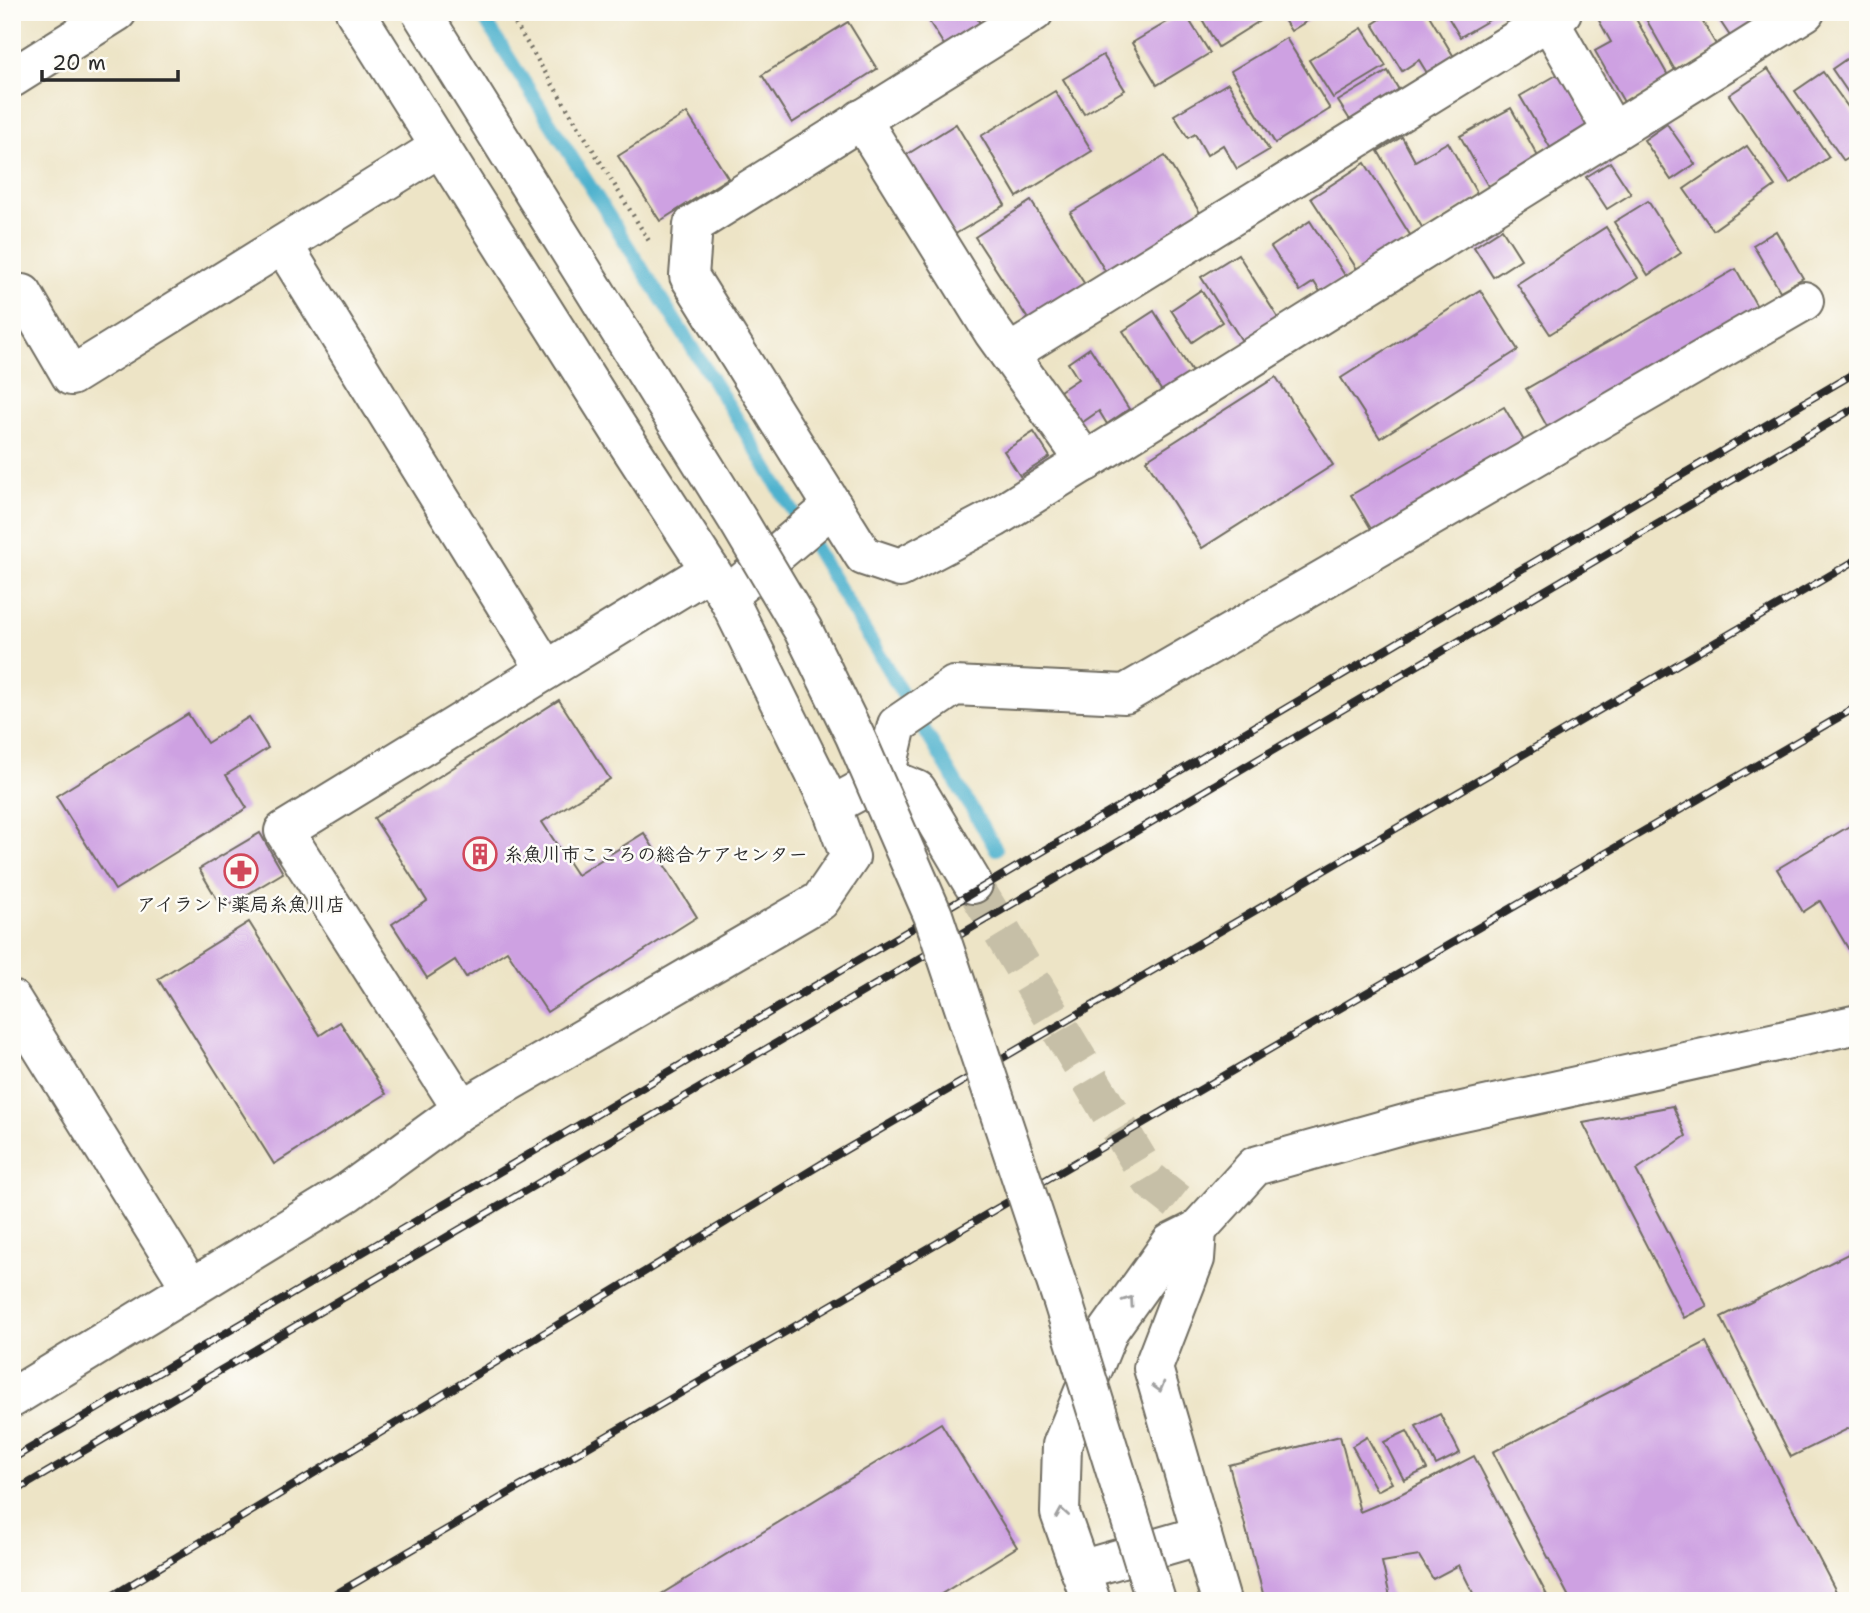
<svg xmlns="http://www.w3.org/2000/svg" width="1870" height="1613" viewBox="0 0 1870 1613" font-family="'Shantell Sans','Klee One',sans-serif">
<rect width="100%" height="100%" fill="#fdfcf7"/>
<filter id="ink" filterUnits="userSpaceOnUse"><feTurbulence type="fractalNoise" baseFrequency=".0143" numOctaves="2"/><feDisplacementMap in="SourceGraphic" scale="14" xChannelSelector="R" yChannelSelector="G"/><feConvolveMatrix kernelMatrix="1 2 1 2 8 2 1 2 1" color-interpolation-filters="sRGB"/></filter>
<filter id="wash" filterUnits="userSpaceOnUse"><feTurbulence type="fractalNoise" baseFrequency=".00686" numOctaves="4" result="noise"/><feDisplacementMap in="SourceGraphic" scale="28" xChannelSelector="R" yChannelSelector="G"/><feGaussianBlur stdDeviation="1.57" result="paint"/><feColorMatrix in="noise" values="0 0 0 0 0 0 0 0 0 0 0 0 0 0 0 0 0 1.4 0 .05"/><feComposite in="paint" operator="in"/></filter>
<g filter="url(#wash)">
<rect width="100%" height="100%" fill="#ede4c6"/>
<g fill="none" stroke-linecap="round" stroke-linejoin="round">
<path stroke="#4fb2ce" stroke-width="14" d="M480 12 739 422 996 849"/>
</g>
<g id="blocks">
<g fill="#cea1e2">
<path d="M923 12H973L980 23 944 45Z"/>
<path d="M1184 12 1210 53 1157 85 1132 43Z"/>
<path d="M1198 12H1263L1266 17 1218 47Z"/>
<path d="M1279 12H1322L1291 31Z"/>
<path d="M1391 12H1427L1454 57 1427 73 1419 60 1402 71 1373 24Z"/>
<path d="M1445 12H1503L1460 37Z"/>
<path d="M1606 12H1632L1670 79 1625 104 1595 51 1611 42 1597 17Z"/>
<path d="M1642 12H1697L1718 48 1676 72Z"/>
<path d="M1714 12H1770L1732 39Z"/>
<path d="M848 22 877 69 792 123 762 75Z"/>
<path d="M1362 28 1386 66 1333 98 1309 60Z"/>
<path d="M1286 38 1330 109 1275 143 1231 71Z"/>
<path d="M1858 51V107L1832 69Z"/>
<path d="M1103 55 1125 90 1084 114 1063 79Z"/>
<path d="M1768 69 1829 157 1790 184 1729 95Z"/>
<path d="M1388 71 1399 90 1350 120 1338 101Z"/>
<path d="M1562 72 1593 126 1551 149 1520 96Z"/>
<path d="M1823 72 1858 121V152L1844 161 1795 91Z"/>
<path d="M1228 83 1269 150 1237 169 1223 145 1207 155 1195 134 1188 138 1174 115Z"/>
<path d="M1055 91 1092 151 1017 197 981 136Z"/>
<path d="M1511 108 1540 160 1489 188 1460 136Z"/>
<path d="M687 113 728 178 660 221 618 156Z"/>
<path d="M956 124 1005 205 952 236 903 157Z"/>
<path d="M1667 124 1695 164 1671 180 1644 140Z"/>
<path d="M1402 137 1415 161 1448 142 1479 197 1423 229 1378 151Z"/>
<path d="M1747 146 1775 186 1713 230 1684 189Z"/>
<path d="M1165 156 1202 216 1107 274 1070 213Z"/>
<path d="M1610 162 1631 194 1607 209 1586 177Z"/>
<path d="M1365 163 1412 238 1359 272 1311 198Z"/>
<path d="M1031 201 1086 286 1030 322 975 237Z"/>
<path d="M1648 201 1681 253 1648 275 1614 222Z"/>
<path d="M1310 221 1346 277 1321 293 1314 282 1300 291 1271 247Z"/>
<path d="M1606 227 1638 278 1550 334 1517 284Z"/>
<path d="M1502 229 1521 259 1493 277 1474 247Z"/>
<path d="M1776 231 1803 278 1780 291 1753 245Z"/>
<path d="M1238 254 1280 321 1244 344 1201 277Z"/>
<path d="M1736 269 1759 310 1549 430 1526 389Z"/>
<path d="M1201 290 1222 322 1192 342 1171 310Z"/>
<path d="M1480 290 1518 350 1380 438 1341 378Z"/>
<path d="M1154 311 1193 374 1163 393 1123 331Z"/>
<path d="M1090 348 1129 409 1107 424 1099 411 1080 424 1060 391 1078 379 1068 363Z"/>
<path d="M1276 377 1333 465 1202 548 1146 460Z"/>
<path d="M1504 407 1527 446 1374 534 1351 495Z"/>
<path d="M1034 432 1050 457 1020 476 1004 451Z"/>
<path d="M559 700 610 779 542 822 577 875 644 833 697 917 547 1012 507 951 466 977 455 960 427 978 392 924 427 901 374 818Z"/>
<path d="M188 714 207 743 249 717 268 748 226 775 247 808 115 890 56 796Z"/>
<path d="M1858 821V952L1852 955 1820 901 1803 912 1777 869Z"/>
<path d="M260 833 283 873 223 909 199 869Z"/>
<path d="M249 922 320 1035 340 1022 386 1094 274 1164 158 979Z"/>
<path d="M1673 1106 1686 1136 1636 1170 1707 1306 1684 1318 1583 1123Z"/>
<path d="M1858 1249V1424L1791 1457 1721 1317Z"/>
<path d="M1706 1342 1841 1601H1571L1493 1452Z"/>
<path d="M1440 1414 1460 1453 1436 1465 1416 1426Z"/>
<path d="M941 1423 1017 1547 930 1601H650Z"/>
<path d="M1407 1431 1427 1469 1404 1480 1384 1442Z"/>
<path d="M1340 1436 1360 1512 1391 1499 1474 1456 1550 1601H1477L1459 1565 1433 1579 1419 1556 1382 1562 1391 1601H1265L1229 1465Z"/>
<path d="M1367 1437 1392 1483 1377 1491 1352 1446Z"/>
</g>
</g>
</g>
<g filter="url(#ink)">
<use href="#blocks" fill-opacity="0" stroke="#6f6c61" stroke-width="2"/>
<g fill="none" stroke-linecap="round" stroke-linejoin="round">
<path stroke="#c6bfa7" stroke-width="38" stroke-dasharray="38 19" stroke-linecap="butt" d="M973 884 1151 1181 1203 1222"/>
<defs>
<g id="minor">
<path d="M1034 12 693 225 689 276 864 556 900 568 995 518 1805 12"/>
<path d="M1544 12 1613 132"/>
<path d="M12 78 117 12"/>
<path d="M861 119 993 332 1086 462"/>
<path d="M283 245 546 670"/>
<path d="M12 301 23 294 71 376 440 147"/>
<path d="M1009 354 1562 12"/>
<path d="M727 596 833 506"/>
<path d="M885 777 897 725 954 686 1125 694 1804 301"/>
<path d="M831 806 885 777 917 790 973 884"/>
<path d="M12 1000 191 1288"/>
<path d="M462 1109 284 831 710 570"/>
<path d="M1197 1230 1195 1259 1153 1368 1221 1601"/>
<path d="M12 1398 348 1192 462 1109 820 901 850 857 831 806 727 596 621 433 355 12"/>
<path d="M1080 1570 1202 1535"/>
<path d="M1091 1601 1060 1513 1062 1445 1109 1330 1171 1243 1197 1230 1255 1166 1412 1122 1858 1024"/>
</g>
</defs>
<use href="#minor" stroke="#6f6c61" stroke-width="42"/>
<path stroke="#6f6c61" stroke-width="4.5" stroke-dasharray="2 5" stroke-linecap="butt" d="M508 12 649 241"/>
<use href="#minor" stroke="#fff" stroke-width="38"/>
<defs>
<g id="rail">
<path d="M12 1459 1858 371"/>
<path d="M12 1493 1858 406"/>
<path d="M104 1601 833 1157 1858 559"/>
<path d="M324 1601 1858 706"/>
</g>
</defs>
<use href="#rail" stroke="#2b2b2b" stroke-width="8"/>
<use href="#rail" stroke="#fdfcf7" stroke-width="5" stroke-dasharray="16" stroke-linecap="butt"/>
<defs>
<path id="minor-bridge" d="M421 12 739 522 803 630 855 736 933 915 1063 1302 1156 1601"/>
</defs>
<use href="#minor-bridge" stroke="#6f6c61" stroke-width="42" stroke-linecap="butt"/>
<use href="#minor-bridge" stroke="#fff" stroke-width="38"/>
</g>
<defs><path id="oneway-chevron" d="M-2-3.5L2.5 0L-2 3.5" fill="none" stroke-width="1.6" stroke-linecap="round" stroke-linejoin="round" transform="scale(1.75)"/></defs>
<g stroke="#a0a0a0">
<use href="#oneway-chevron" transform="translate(1129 1301) rotate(-55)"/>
<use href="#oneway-chevron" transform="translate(1159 1387) rotate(74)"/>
<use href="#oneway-chevron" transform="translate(1062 1513) rotate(-99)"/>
</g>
</g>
<defs>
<symbol id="building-ring" viewBox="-11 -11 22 22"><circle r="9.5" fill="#fdfcf7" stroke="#d1495b" stroke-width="1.5"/><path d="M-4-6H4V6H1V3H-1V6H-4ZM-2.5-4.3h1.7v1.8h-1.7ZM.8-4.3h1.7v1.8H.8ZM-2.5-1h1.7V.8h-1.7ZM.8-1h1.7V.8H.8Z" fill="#d1495b"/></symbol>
<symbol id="pharmacy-ring" viewBox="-11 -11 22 22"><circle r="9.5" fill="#fdfcf7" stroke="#d1495b" stroke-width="1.5"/><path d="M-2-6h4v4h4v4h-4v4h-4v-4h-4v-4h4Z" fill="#d1495b"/></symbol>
</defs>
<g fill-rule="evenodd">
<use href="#building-ring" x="461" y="835" width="38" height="38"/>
<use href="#pharmacy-ring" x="222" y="852" width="38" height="38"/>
</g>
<g text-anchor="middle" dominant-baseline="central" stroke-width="5" stroke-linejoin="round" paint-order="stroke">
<g font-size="19" font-weight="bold" fill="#2b2b2b" stroke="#fdfcf7" text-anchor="start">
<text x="504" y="854">糸魚川市こころの総合ケアセンター</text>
<text x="241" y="904" text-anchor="middle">アイランド薬局糸魚川店</text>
</g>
</g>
<rect width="1870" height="1613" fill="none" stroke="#fdfcf7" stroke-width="42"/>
<path d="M42 70v10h136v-10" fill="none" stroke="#2b2b2b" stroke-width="3.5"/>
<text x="52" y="70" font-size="21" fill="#2b2b2b" stroke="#fdfcf7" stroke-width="5" paint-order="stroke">20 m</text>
</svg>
